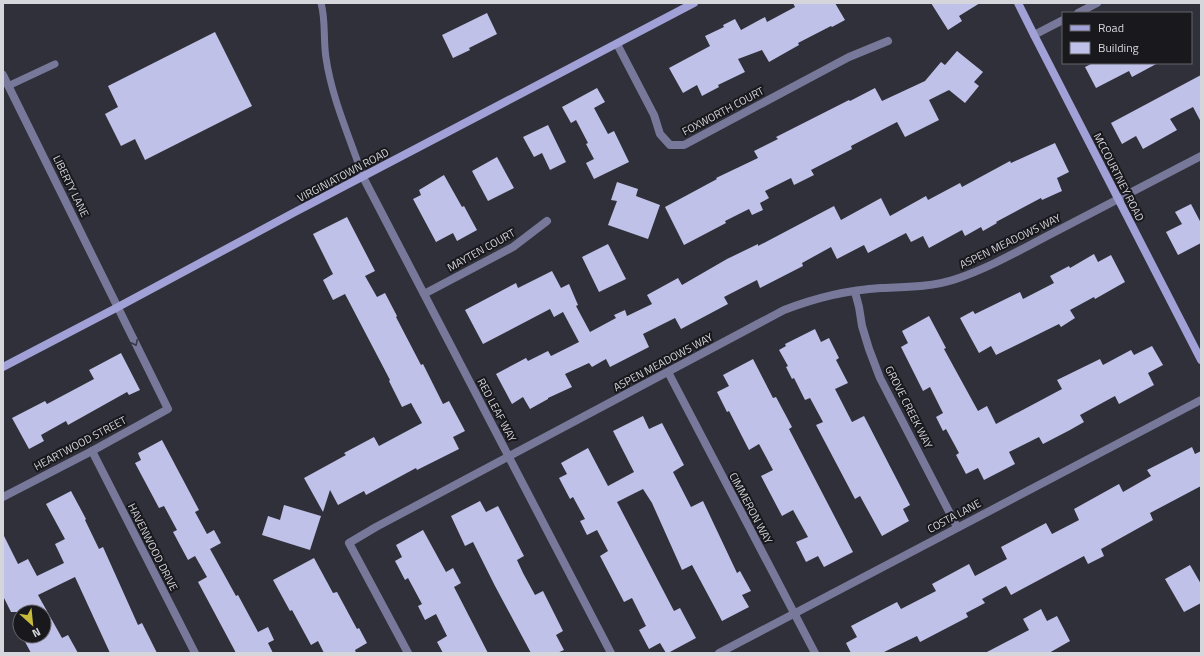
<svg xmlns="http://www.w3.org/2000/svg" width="1204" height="656" viewBox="0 0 1204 656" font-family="'Titillium Web',sans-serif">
<rect width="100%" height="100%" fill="#2f303a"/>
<g fill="#c0c1e8">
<path d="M793 3H835L845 20 832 27 831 26 798 43 799 45 769 62 762 50 738 59 745 72 718 85 719 87 702 96 697 85 683 93 669 68 710 46 705 36 724 27 723 25 735 19 741 30 765 17 767 22 795 7Z"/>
<path d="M931 3H980L959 16 962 21 948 30Z"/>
<path d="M487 13 497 34 469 48 470 50 453 58 442 35Z"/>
<path d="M215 32 252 106 145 160 135 139 121 146 105 114 118 107 108 86Z"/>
<path d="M957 51 983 72 974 82 979 86 965 103 949 90 929 100 939 120 905 137 897 122 851 146 852 149 811 170 814 175 794 185 791 178 765 191 769 198 760 203 763 210 752 215 749 209 725 221 726 223 684 245 665 207 717 179 716 178 758 158 754 151 778 139 776 137 849 100 850 101 875 88 882 101 925 81 941 62 945 65Z"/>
<path d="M1093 63H1158L1132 77 1129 71 1096 88 1085 67Z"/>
<path d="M1201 75V122L1193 107 1170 119 1177 130 1143 149 1136 136 1122 144 1111 123Z"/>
<path d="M597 88 605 102 594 108 608 134 614 131 629 162 594 179 586 163 594 159 586 144 588 143 576 120 571 123 562 107Z"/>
<path d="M548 125 566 162 550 170 542 153 534 157 523 137Z"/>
<path d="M1055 143 1069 172 1057 178 1062 191 1042 200 1041 198 996 222 997 223 983 231 981 227 965 236 962 230 929 248 923 236 911 242 906 233 868 253 864 245 837 259 831 247 802 263 803 266 760 288 757 280 724 297 728 304 681 329 675 318 643 334 649 347 610 367 606 359 592 367 589 363 565 374 572 387 548 398V399L530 409 523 397 512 404 496 374 526 358 528 361 548 351 551 356 579 342 563 312 554 317 550 309 483 344 465 310 516 283 518 288 552 271 561 288 569 284 578 305 576 306 590 332 616 318 614 315 625 310 627 316 652 304 647 295 678 278 682 285 727 259 758 244V246L834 206 841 220 881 198 890 216 926 196 928 200 960 183 962 187 1010 161 1011 163Z"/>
<path d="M497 157 514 188 488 201 472 171Z"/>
<path d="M444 175 462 207 464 206 477 230 457 241 453 233 436 242 413 199 421 195 419 190Z"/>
<path d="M617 182 638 189 636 196 660 205 648 239 608 225 617 201 611 200Z"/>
<path d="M1191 204 1201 223V243L1178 255 1166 232 1182 224 1175 212Z"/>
<path d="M347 217 375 271 365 276 377 297 385 293 397 316 396 317 421 365 423 364 443 404 449 401 465 431 453 437 459 449 417 470 416 468 366 495 364 491 338 505 330 490 323 512 304 478 346 455 344 453 374 437 379 446 422 423 411 403 402 407 389 381 390 380 345 294 333 300 323 280 333 274 313 234Z"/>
<path d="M608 244 626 279 599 292 582 257Z"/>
<path d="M1094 254 1098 262 1111 255 1125 282 1095 299 1094 297 1070 310 1075 318 1061 327 1059 324 996 355 991 346 979 353 960 318 973 311 975 314 1020 292 1023 299 1054 283 1050 276 1069 266 1070 268Z"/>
<path d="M929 316 946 348 944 349 978 411 987 406 996 424 1062 389 1057 380 1100 359 1103 365 1131 350 1134 355 1152 346 1163 365 1148 373 1154 385 1119 404 1115 396 1080 415 1084 422 1070 430 1043 444 1039 437 1009 452 1015 464 984 480 978 468 966 474 956 455 959 453 946 429 943 431 936 417 943 413 930 387 923 391 901 347 908 343 902 331Z"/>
<path d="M815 329 821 342 829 338 839 358 836 360 848 383 835 389 852 422 864 416 910 505 903 509 909 521 882 536 860 496 855 499 816 425 823 422 810 398 805 400 794 378 792 379 786 367 788 366 779 350 786 346 785 344Z"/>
<path d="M121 353 140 390 129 395 127 392 68 425 66 421 41 435 44 441 29 449 12 418 45 401 47 404 94 379 89 370Z"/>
<path d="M753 359 773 398 776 397 792 427 789 429 853 552 824 567 818 556 806 562 796 542 808 537 793 510 782 516 761 476 773 470 759 444 749 450 729 411 727 412 717 392 729 386 723 375Z"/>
<path d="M643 416 649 429 662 423 684 465 673 472 691 507 703 501 737 573 740 571 751 591 742 595 749 607 722 621 692 565 682 570 652 503 643 489 617 502 674 611 680 608 696 638 668 653H666L660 643 649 649 639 630 646 626 632 598 624 602 600 556 608 551 597 530 587 535 580 521 585 519 573 497 570 499 559 478 567 474 561 463 588 448 608 486 634 472 613 431Z"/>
<path d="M162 440 199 510 195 512 207 534 214 530 221 543 210 549 236 596 238 595 258 632 268 627 274 640 268 643 273 653H236L198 582 207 577 195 556 188 560 173 532 177 530 164 506 159 508 135 463 141 460 138 453Z"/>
<path d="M1192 447 1195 454 1201 451V486L1150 513 1153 520 1101 549 1104 556 1088 564 1084 556 1011 595 1006 586 982 599 985 603 966 613 968 617 920 642 917 636 882 653H851L846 643 857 637 851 626 897 602 901 609 936 591 932 584 969 564 975 576 1007 559 1001 547 1046 523 1052 534 1079 520 1074 509 1119 484 1123 492 1151 476 1147 470Z"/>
<path d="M71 491 86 519 85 520 99 549 103 547 138 625 142 623 157 653H110L75 577 38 595 62 638 68 635 78 653H31L22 636H44V612H11L3 596V534L18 564 28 559 37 576 64 563 55 544 65 539 46 504Z"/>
<path d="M480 501 486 512 498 506 524 556 517 560 523 573 535 595 543 591 563 631 556 635 564 650 557 653H531L495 586 473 542 465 546 451 516Z"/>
<path d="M284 505 321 516 310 550 262 535 268 516 280 520Z"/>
<path d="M423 530 446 572 453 568 461 583 454 587 488 653H443L437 642 447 636 436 614 425 620 418 606 422 604 408 578 405 580 395 561 402 557 396 545Z"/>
<path d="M314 558 333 593 337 592 357 629 359 628 367 643 355 650 356 653H324L318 641 311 645 292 610 290 611 273 580Z"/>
<path d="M1190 565 1201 584V603L1184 612 1165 579Z"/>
<path d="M1041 609 1047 621 1057 616 1070 641 1049 653H985L1029 630 1023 619Z"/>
</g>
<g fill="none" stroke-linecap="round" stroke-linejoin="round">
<g stroke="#78799a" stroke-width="7">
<path d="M321 3C326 21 323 39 326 58 332 99 350 138 363 177"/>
<path d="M8 86 55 64"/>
</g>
<g stroke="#78799a" stroke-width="8">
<path d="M1078 13 1097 3"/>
<path d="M1034 35 1063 20"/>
<path d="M617 44 654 115 660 134 670 145H684L849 57 888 41"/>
<path d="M3 75 168 409 92 451 3 497"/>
<path d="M363 177 611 653"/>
<path d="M855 292 859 307 862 326 869 349 880 378 957 527"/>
<path d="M424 294 513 247 547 221"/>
<path d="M668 372 815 653"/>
<path d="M92 451 195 653"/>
<path d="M408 653 349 543 376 527 784 310C815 298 848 290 881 288 906 287 932 287 956 279 989 268 1020 250 1051 234 1101 208 1151 182 1201 156"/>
<path d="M719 653 1201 400"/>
</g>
<g stroke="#a1a1d7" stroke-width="8">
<path d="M1018 3 1034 35 1201 360"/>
<path d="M3 367 118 307 295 212 694 3"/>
</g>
</g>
<defs><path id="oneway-chevron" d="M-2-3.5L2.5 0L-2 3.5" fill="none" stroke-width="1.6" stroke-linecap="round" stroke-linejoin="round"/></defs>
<use stroke="#3a3a49" href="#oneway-chevron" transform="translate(135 343) rotate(64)"/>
<g text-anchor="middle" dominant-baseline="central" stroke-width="4" stroke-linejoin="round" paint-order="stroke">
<g font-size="11" fill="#d5d5dc" stroke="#18181d">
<text transform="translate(723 111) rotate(-28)">FOXWORTH COURT</text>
<text transform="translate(343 175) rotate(-28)">VIRGINIATOWN ROAD</text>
<text transform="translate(1119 177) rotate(63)">MCCOURTNEY ROAD</text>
<text transform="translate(71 186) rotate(64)">LIBERTY LANE</text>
<text transform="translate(1010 241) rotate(-26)">ASPEN MEADOWS WAY</text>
<text transform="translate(481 250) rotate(-29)">MAYTEN COURT</text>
<text transform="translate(663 362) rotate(-28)">ASPEN MEADOWS WAY</text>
<text transform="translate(909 407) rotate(63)">GROVE CREEK WAY</text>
<text transform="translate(497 410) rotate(62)">RED LEAF WAY</text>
<text transform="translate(80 443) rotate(-28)">HEARTWOOD STREET</text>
<text transform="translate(751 508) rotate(62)">CIMMERON WAY</text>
<text transform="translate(954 516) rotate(-28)">COSTA LANE</text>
<text transform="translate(153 547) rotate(63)">HAVENWOOD DRIVE</text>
</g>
</g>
<rect width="1204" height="656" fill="none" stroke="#d5d5dc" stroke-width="8"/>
<rect x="1062" y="12" width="130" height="52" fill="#18181d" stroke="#646469"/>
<rect x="1070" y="25" width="20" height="6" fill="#a1a1d7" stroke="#646469"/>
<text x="1098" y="32" font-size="12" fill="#d5d5dc">Road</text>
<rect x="1070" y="42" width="20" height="12" fill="#c0c1e8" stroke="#646469"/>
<text x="1098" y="52" font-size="12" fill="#d5d5dc">Building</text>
<g transform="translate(32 624) rotate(153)"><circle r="19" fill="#18181d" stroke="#646469"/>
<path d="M0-3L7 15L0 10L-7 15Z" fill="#c7bb3c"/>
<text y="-6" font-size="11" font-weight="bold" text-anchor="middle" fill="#d5d5dc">N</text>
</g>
</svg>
